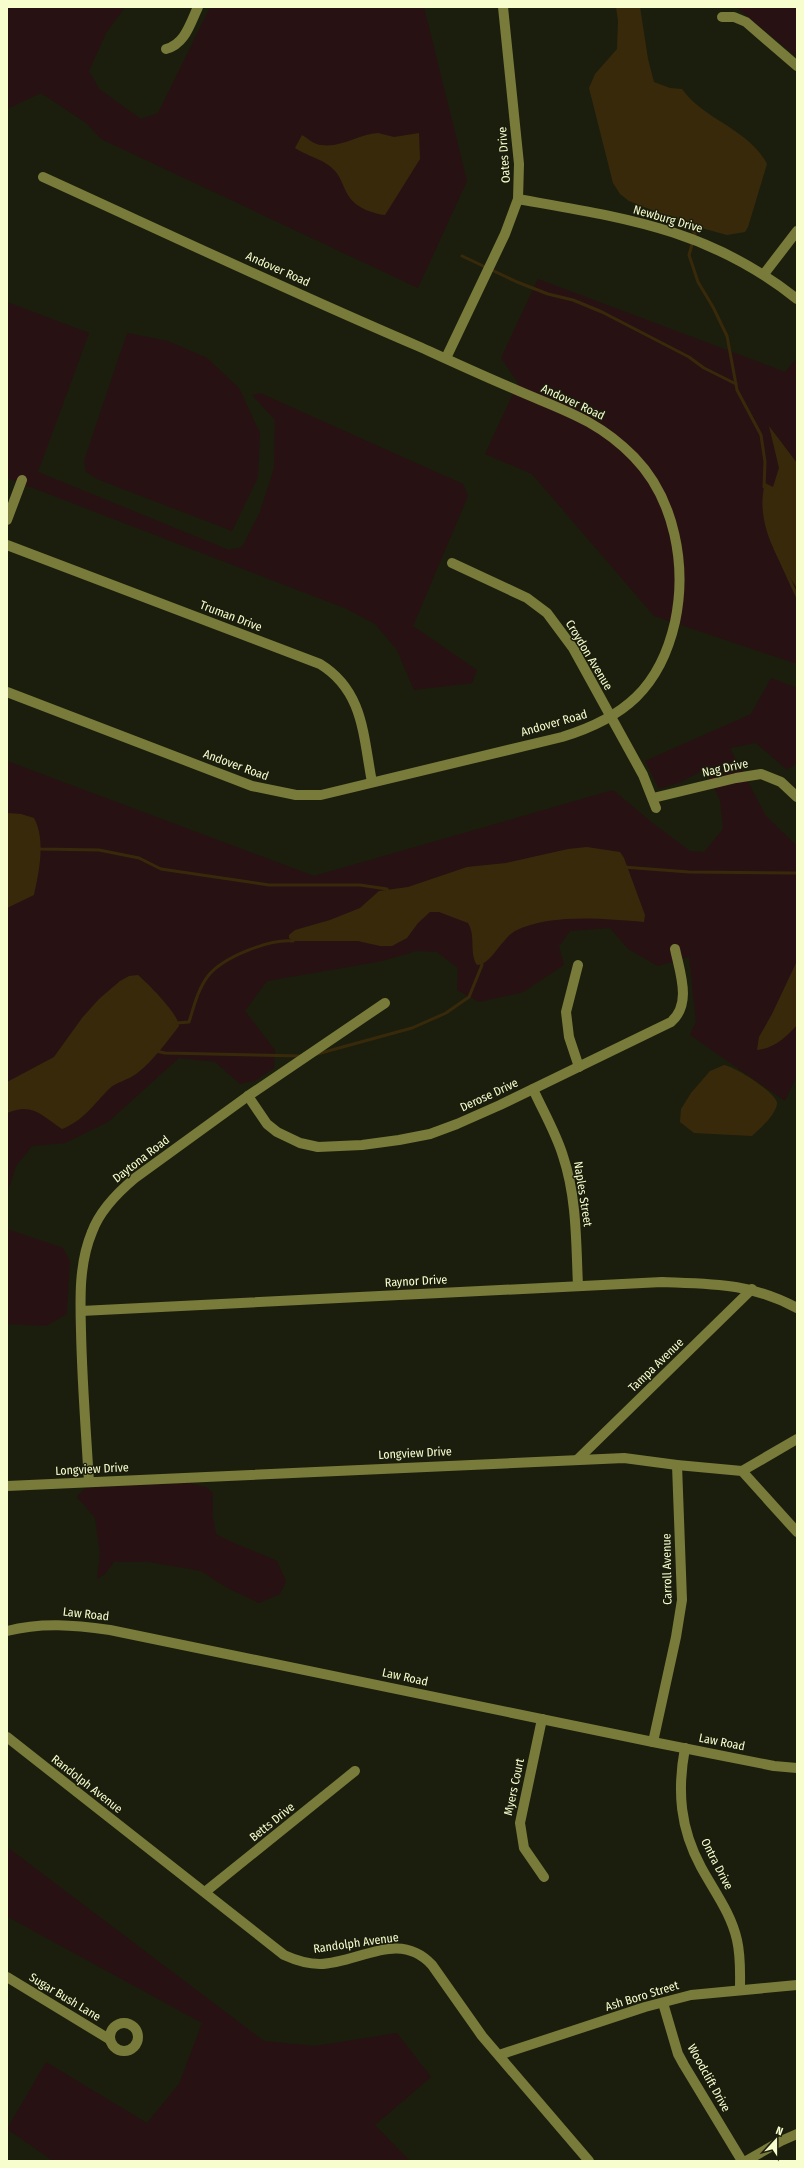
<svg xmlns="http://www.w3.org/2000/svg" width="804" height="2168" viewBox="0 0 804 2168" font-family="'Fira Sans Condensed',sans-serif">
<rect width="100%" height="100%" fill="#1b1e0d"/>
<g fill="#281112">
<path d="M7 7H125L106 33 89 71 99 89 141 119 158 113 210 7H424L467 181 418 288 101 139 86 123 41 93 7 109Z"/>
<path d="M736 7H797V57Z"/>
<path d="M538 279 785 372 797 358V664L654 616 532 474 485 454 518 383 501 358Z"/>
<path d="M7 302 89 333 38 472 229 550 242 547 260 512 274 468 275 420 252 395 260 393 463 484 468 496 413 626 477 670 472 683 414 690 397 650 375 624 347 609 7 478Z"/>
<path d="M127 333 168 341 207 358 239 388 260 433 258 477 232 531 97 479 86 472 84 461Z"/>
<path d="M771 678 797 688V763L787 770 756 743 730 748 766 816 797 846V1075L785 1101 690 1035 696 1022 689 957 658 966 628 949 610 928 570 931 559 946 564 965 523 992 479 1002 457 990 458 968 437 952 416 951 382 961 267 981 245 1011 275 1050 274 1068 255 1081 240 1084 215 1062 179 1058 108 1122 65 1143 32 1146 16 1166 7 1194V761L314 876 613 790 650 821 690 851 704 852 723 829 720 800 705 769 681 782 659 789 645 761 751 714Z"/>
<path d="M7 1229 63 1248 70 1261 67 1314 46 1326 7 1324Z"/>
<path d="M189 1483 206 1487 213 1493V1518L216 1534C235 1545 256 1551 277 1561L286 1581 280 1594 259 1603 227 1588 201 1571 149 1562H114L105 1574 97 1579 100 1554 95 1518 77 1497 85 1488Z"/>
<path d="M7 1847 264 2041 315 2046 397 2033 431 2077 375 2125 410 2161H53L7 2129 46 2062 147 2123 179 2084 202 2023 8 1917Z"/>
</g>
<g fill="#39290b">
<path d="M616 7H640L648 59 654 82 670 88 682 89C704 120 749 129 767 164L748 227 745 232 727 235 687 224 629 201 620 194 613 183 589 88 595 74 617 49 618 21Z"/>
<path d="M378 133 394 137 419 133 420 159 385 215C374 214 357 208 350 198 342 187 342 176 331 167 320 158 307 156 295 148L302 135C307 138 315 145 321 145 342 148 359 134 378 133Z"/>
<path d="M769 426 797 463V588C776 558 755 521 765 483L773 487 779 468Z"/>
<path d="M7 813 21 814 34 818C46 840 39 872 34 895L7 908Z"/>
<path d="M587 847 620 852 624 858 645 915 644 922C605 919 551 913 515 931 501 939 491 965 477 965 469 953 476 936 468 923L439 912H430L418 923 407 938 392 946H380L358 941H293L289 938V935L295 930 330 920 360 908 379 891 408 887 467 867 506 863 568 849Z"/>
<path d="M797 961V1025C786 1037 775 1048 757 1050L759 1037 772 1014Z"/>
<path d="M138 975C148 984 178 1013 179 1026 166 1043 153 1061 136 1074 128 1080 116 1082 109 1089 94 1104 83 1121 62 1129 41 1115 33 1102 7 1113V1082L54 1057 82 1018 99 999 120 981 129 976Z"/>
<path d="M724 1065C734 1066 779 1094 777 1104 775 1116 760 1128 752 1136L694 1133 680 1122 681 1109 691 1093 710 1071Z"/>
</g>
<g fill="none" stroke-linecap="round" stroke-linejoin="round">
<g stroke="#39290b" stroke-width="3">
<path d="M685 220 695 234 689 255 698 282 713 307 727 336 737 390 761 435 765 462 764 487"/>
<path d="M462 256 517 282 548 294 573 300 602 312 689 357 704 368 736 384"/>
<path d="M775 548 797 596"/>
<path d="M38 847 40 849 99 850 139 858 161 869 269 885H360L387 889V892"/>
<path d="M623 867 689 872 797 873"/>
<path d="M177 1023 189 1022C194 1006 198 989 208 976 223 957 269 939 293 941L294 938"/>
<path d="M156 1051 165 1053 302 1056"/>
<path d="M317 1054 412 1028 446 1013 469 997 482 965 480 961"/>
</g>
<g stroke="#797b3b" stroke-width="10">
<path d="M722 17H734L746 22 797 66"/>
<path d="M166 49C185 44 190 24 198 7"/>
<path d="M518 199C625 218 709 229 797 299"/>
<path d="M764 274 797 231"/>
<path d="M446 358 505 234 518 199 519 164 503 7"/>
<path d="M7 520 22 480"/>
<path d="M7 545 320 664C364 691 363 736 372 782"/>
<path d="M452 563 527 598 547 613 573 648 643 775 656 808"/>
<path d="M7 692 252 786 296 795H321L562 737C624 718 660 688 675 622 687 566 675 499 634 457 596 418 559 409 512 388 481 375 451 361 420 347 293 293 168 234 43 177"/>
<path d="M653 798 736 778 761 774 781 782 797 797"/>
<path d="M578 965 566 1012 569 1037 579 1067"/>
<path d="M533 1089C543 1111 556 1133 563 1156 577 1198 576 1243 578 1286"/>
<path d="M248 1096 267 1124 277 1132 300 1143 318 1147 362 1145 399 1140 430 1134 457 1124 500 1105 671 1022C692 1004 680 973 675 949"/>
<path d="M81 1311 662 1282C714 1284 750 1283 797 1308"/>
<path d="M578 1459 752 1289"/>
<path d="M742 1471 797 1439"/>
<path d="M89 1482C86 1432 82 1381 81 1331 80 1298 79 1263 92 1232 100 1210 117 1193 135 1178L248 1096 385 1003"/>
<path d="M7 1486 624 1458 677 1465 742 1471 797 1532"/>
<path d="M7 1631C42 1622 74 1625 110 1630L653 1742 774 1766 797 1768"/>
<path d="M542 1719 520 1823 524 1848 544 1877"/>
<path d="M7 1737 284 1955C295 1960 307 1964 320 1964 359 1963 399 1929 432 1965L482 2036 589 2161"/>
<path d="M653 1742 676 1637 682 1600 677 1465"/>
<path d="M685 1748C677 1791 680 1828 701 1867 714 1891 731 1913 737 1940 741 1957 740 1973 740 1989"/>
<path d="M205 1892 355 1771"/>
<path d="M7 1977 109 2039"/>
<path d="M663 2003 678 2054 684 2065 742 2161"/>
<circle cx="124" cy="2037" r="14"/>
<path d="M499 2055 645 2007 691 1995 797 1985"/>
<path d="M746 2161 781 2141 797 2134"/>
</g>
</g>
<g text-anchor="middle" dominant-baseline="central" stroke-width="3" stroke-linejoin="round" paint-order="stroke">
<g font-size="12" fill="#f7fdcd" stroke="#1b1e0d">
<text transform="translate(504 155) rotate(-94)">Oates Drive</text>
<text transform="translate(668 219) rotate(16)">Newburg Drive</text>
<text transform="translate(278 269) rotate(24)">Andover Road</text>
<text transform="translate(573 402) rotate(25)">Andover Road</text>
<text transform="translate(231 616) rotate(21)">Truman Drive</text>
<text transform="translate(589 655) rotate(59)">Croydon Avenue</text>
<text transform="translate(554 723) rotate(-16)">Andover Road</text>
<text transform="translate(236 765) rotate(20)">Andover Road</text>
<text transform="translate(725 768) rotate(-12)">Nag Drive</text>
<text transform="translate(489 1095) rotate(-25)">Derose Drive</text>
<text transform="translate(141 1159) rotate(-38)">Daytona Road</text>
<text transform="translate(583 1194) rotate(81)">Naples Street</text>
<text transform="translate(416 1281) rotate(-3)">Raynor Drive</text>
<text transform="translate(656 1365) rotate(-44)">Tampa Avenue</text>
<text transform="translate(415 1453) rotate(-3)">Longview Drive</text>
<text transform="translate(92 1469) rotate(-3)">Longview Drive</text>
<text transform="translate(667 1569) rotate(-91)">Carroll Avenue</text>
<text transform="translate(86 1614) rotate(6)">Law Road</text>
<text transform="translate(405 1677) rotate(12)">Law Road</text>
<text transform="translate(722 1742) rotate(11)">Law Road</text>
<text transform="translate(87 1784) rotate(38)">Randolph Avenue</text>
<text transform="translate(514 1787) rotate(-78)">Myers Court</text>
<text transform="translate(272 1822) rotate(-39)">Betts Drive</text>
<text transform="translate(717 1864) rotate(63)">Ontra Drive</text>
<text transform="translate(356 1943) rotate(-8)">Randolph Avenue</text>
<text transform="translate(642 1996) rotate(-17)">Ash Boro Street</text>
<text transform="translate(65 1997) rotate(31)">Sugar Bush Lane</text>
<text transform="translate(709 2078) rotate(61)">Woodclift Drive</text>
</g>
</g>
<rect width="804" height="2168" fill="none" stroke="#f7fdcd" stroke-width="16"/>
<g transform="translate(776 2140) rotate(21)" stroke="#1b1e0d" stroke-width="3" paint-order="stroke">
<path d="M0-3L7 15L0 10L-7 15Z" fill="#f7fdcd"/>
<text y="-6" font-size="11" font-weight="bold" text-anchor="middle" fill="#f7fdcd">N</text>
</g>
</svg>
